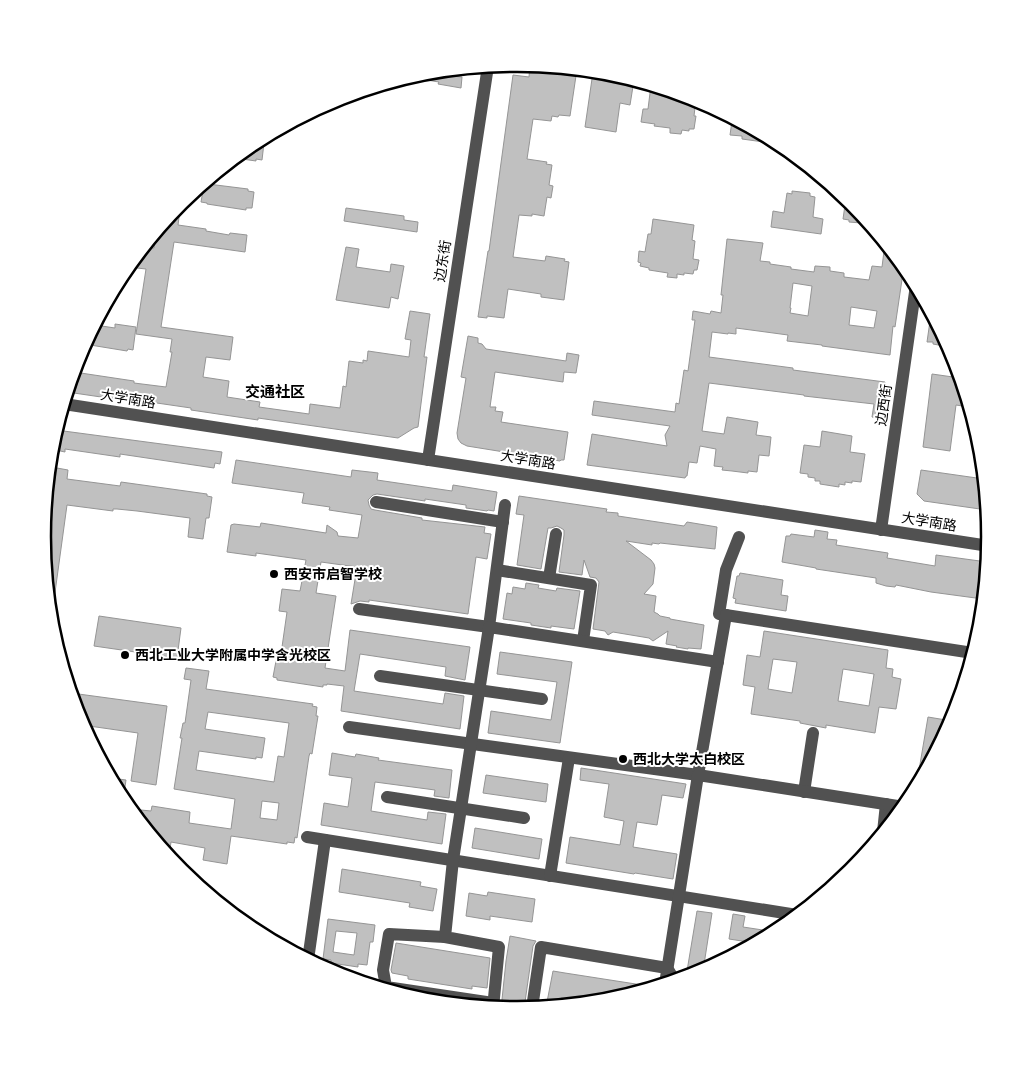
<svg xmlns="http://www.w3.org/2000/svg" width="1032" height="1073" viewBox="0 0 1032 1073" font-family="Signika,'Noto Sans SC',sans-serif">
<rect width="100%" height="100%" fill="#fff"/>
<g fill="#c0c0c0" stroke="#959595" fill-rule="evenodd">
<path d="M530 64 577 69 570 116 559 115 558 117 552 116 551 121 533 119 527 159 547 162 546 164 552 165 549 185 553 186 551 198 547 197 544 216 532 214V216L519 215 513 257 545 261 546 256 565 259 564 261 569 262 564 300 541 297V294L508 289 504 318 487 316V318L478 317 488 251H489L513 75 529 77Z"/>
<path d="M453 69 452 76 462 77 461 88 438 84 439 82 408 77 424 72Z"/>
<path d="M593 72 624 77 634 80 630 105 620 103 616 132 585 127Z"/>
<path d="M651 85 696 99 694 116H696L694 129H689V131L682 130 681 134 670 133V128L654 126 655 124 641 122 643 109H648Z"/>
<path d="M732 121 741 122 779 143 778 144 742 139V136L730 135Z"/>
<path d="M254 142 264 143 262 160 256 159V161L235 158Z"/>
<path d="M208 184 248 189V191L254 192 252 208H246V210L207 204V203L201 202 204 185H208Z"/>
<path d="M792 191 810 193V196L815 197 813 217 823 219 821 234 771 227 773 211 784 213 787 193 792 194Z"/>
<path d="M846 198 851 202 868 223 861 222V223L849 222V220L843 219Z"/>
<path d="M181 202 178 225 206 229V231L229 235 230 233 247 235 245 252 174 242 161 327 233 337 230 360 206 357 203 377 229 381 227 397 260 402 259 407 309 414 310 404 340 408 343 386 346 387 349 361 363 363V360L367 361 368 351 409 357 411 340 405 339 410 311 430 314 424 357H427L418 427 414 428 398 438 258 418V420L191 410V408L143 401 142 403 67 392 74 372 134 381V383L166 387 172 352H170L172 339 136 334 146 269 128 267 144 247 154 248 156 232Z"/>
<path d="M346 208 404 216V220L418 222 417 232 344 221Z"/>
<path d="M653 219 694 225 692 240 695 241 693 259 699 260 697 270H694L693 274 684 273V275L677 274V278L667 277 668 273 649 270V268L640 266 641 263 638 262 639 251 645 252 648 234H651Z"/>
<path d="M727 239 763 243 760 261 770 262V264L791 267V269L814 272 815 266 830 267V271L844 273V277L869 280 872 266 882 267 885 243 904 266 895 327 893 326 890 355 822 346V345L787 341 788 335 736 328V334L728 333V334L712 332 709 357 793 368V370L885 382 881 419 872 417 874 404 804 396V395L709 383 702 431 724 434 727 417 758 422 756 435 771 437 769 456 759 455 757 472 748 471V473L732 471 722 470 723 467 714 466 716 449 700 446 697 463 689 462 687 476H686L685 478 587 465 592 434 667 446 665 435 670 426 592 415 594 401 675 412 676 403 679 404 684 370 688 371 695 320H692L693 311 710 314 711 311 721 313 723 295H721ZM793 283 812 286 808 316 790 313 791 308H790ZM851 307 877 311 874 328 849 325Z"/>
<path d="M346 247 359 249 356 267 390 272 391 264 404 266 398 299 391 297 389 308 336 300Z"/>
<path d="M931 314 945 339 944 346 933 344V342H927Z"/>
<path d="M115 324 136 327 133 350 128 349 127 351 84 344 95 325 115 328Z"/>
<path d="M468 336 478 338V343L482 344 486 349 566 361 567 353 579 355 576 373 564 372 563 382 495 372 490 407H496L495 411 503 412 501 422 568 432 564 460H561L560 461 467 446 461 443 458 439 457 433 466 378 461 377Z"/>
<path d="M932 374 960 378 969 407 956 405 950 451 923 447Z"/>
<path d="M56 430 222 452 220 464 215 463 214 468 120 454V457L65 449V452L51 449Z"/>
<path d="M822 431 852 436 850 452 865 454 861 482 852 481V483L845 482V485L839 484V487L820 484V481H815V478L808 477V474L800 473 804 445 820 447Z"/>
<path d="M236 460 351 477 352 470 378 473 377 480 452 491 453 485 497 492 494 511 488 510 487 511 466 508V505L425 499V501L377 494 373 495 368 500 369 505 371 509 375 510 422 518V520L485 527 484 533 491 534 487 559 476 557 468 614 369 600V602L360 601 351 604 357 567 321 562 316 593 336 596 325 668 345 671 350 630 470 647 465 680 445 676 446 667 360 654 354 691 443 704 445 693 464 696 460 729 341 711 344 686 327 684V685H323V687L277 680V678L273 677 276 661H280L287 612 279 611 282 589 300 591 306 560 256 553V556L227 552 231 525 234 524 260 527 261 523 326 533 327 525 337 532 338 536 358 538 362 515 329 510 330 507 302 503 304 493 232 483Z"/>
<path d="M57 468 68 470 67 479 120 486 121 482 207 494V496L212 497 209 518H206L203 539 188 537 190 518 137 511 117 509H113V511L67 505 53 607H49L42 536 48 483 54 484Z"/>
<path d="M921 470 984 479 987 510 924 501 917 494Z"/>
<path d="M519 496 607 509 606 512 618 513V516L684 526 687 522 717 527 715 549 660 543 659 544 652 543V545L626 541 651 560 654 564 655 568 653 584 644 594 656 596 654 612 658 614 660 616 670 618V619L704 625 701 649 688 648V649L676 647 677 646 666 644 668 631 653 641 649 638 613 632 608 635 605 631 593 629 599 582 596 578 590 577 584 560 582 575 559 572 564 535V530L561 528 557 526 551 528H548L541 569 517 565 524 515 516 514Z"/>
<path d="M815 530 828 532 827 539 837 540 836 545 888 553 887 558 935 566 936 555 987 562 983 599 931 592 896 585 895 587 886 586 876 583V578L816 569V568L782 562 786 536H790L791 534 814 537Z"/>
<path d="M740 573 783 580 781 595 788 596 786 611 735 603 736 599 733 598 737 576H739Z"/>
<path d="M526 583 539 585 538 588 556 591 557 588 580 591 574 629 551 626V628L531 625V623L503 619 507 593 512 594 513 587 525 589Z"/>
<path d="M99 616 181 628 177 658 94 646Z"/>
<path d="M764 631 888 650 886 668 893 669 892 677 901 679 896 709 879 707 875 733 826 725V728L800 723V721L751 714 755 687 743 685 747 655 760 657ZM773 659 797 662 792 693 768 689ZM843 669 874 674 869 706 838 701Z"/>
<path d="M500 652 572 662 560 743 488 733 491 711 551 720 557 682 497 674Z"/>
<path d="M186 668 209 671 206 689 313 704 312 706 317 707 316 716H318L312 754 310 753 309 756 297 838 295 837 294 843 287 842V844L231 836 227 864 203 860 205 848 171 842 169 856 133 812 141 813V810L151 811 152 806 190 812 189 823 231 829 235 799 174 789 182 738H180L183 723H185L191 680 184 679ZM208 712 289 723 284 757 278 756 274 782 196 770 199 751 256 759V757L262 758 265 738 205 729ZM262 801 279 803 277 820 260 818Z"/>
<path d="M71 693 167 706 156 785 131 781 138 733 82 725 78 717Z"/>
<path d="M928 717 952 721 919 783 917 782Z"/>
<path d="M332 753 355 757 356 754 379 758 378 760 452 770 449 798 434 796 435 790 375 782 371 811 427 820 428 812 446 814 442 844 321 825 324 803 348 807 352 778 329 775Z"/>
<path d="M581 768 686 784 683 798 662 795 657 825 637 822 633 847 677 854 673 879 635 873 634 874 566 863 570 837 620 845 624 821 604 817 609 784 580 780Z"/>
<path d="M486 775 548 784 546 802 483 793Z"/>
<path d="M111 778 126 780 123 800 122 799Z"/>
<path d="M475 828 542 839 539 859 472 848Z"/>
<path d="M342 869 421 882 420 886 437 889 433 911 409 907 410 903 339 892Z"/>
<path d="M488 892 535 899 532 922 490 916V920L466 916 469 893 487 896Z"/>
<path d="M697 911 712 913 703 971 686 977Z"/>
<path d="M733 914 745 916 743 927 776 932 755 943 729 939Z"/>
<path d="M328 919 375 925 373 942H370L367 965 358 964V967L331 963V960L323 959ZM336 931 357 933 354 955 333 952Z"/>
<path d="M510 936 536 941 533 946 524 1009 516 1010 501 1009 506 961Z"/>
<path d="M396 943 490 958 487 988 472 986V989L408 979V976L392 973 391 970Z"/>
<path d="M553 971 565 973 655 987 608 1001 592 1002 561 998 560 1005 547 1002Z"/>
</g>
<g fill="none" stroke-linecap="round" stroke-linejoin="round">
<g stroke="#515151" stroke-width="12">
<path d="M64 404 989 546"/>
<path d="M428 460 488 66"/>
<path d="M376 502 503 522"/>
<path d="M881 530 916 285"/>
<path d="M739 537 726 570 719 614 973 653"/>
<path d="M497 570 591 585 583 641"/>
<path d="M549 578 556 534"/>
<path d="M359 609 489 627 505 505"/>
<path d="M380 676 542 699"/>
<path d="M349 727 698 775 726 615"/>
<path d="M804 792 813 733"/>
<path d="M387 797 524 818"/>
<path d="M883 832 886 804"/>
<path d="M307 837 797 915"/>
<path d="M550 876 569 758"/>
<path d="M445 937 389 934 383 970 386 987 493 1003"/>
<path d="M308 960 325 840"/>
<path d="M665 984 698 775 904 807"/>
<path d="M493 1008 499 947 445 937 453 860 489 627 718 662"/>
<path d="M532 1008 541 947 667 968 675 981"/>
</g>
</g>
<g fill="#000" stroke="#fff" stroke-width="2">
<circle cx="274" cy="574" r="5"/>
<circle cx="125" cy="655" r="5"/>
<circle cx="623" cy="759" r="5"/>
</g>
<g text-anchor="middle" dominant-baseline="central" stroke-width="4" stroke-linejoin="round" paint-order="stroke">
<g font-size="14" fill="#000" stroke="#fff">
<text transform="translate(443 261) rotate(-81)">边东街</text>
<text transform="translate(128 399) rotate(9)">大学南路</text>
<text transform="translate(884 405) rotate(-82)">边西街</text>
<text transform="translate(528 460) rotate(9)">大学南路</text>
<text transform="translate(929 522) rotate(9)">大学南路</text>
</g>
<g font-size="14" font-weight="bold" fill="#000" stroke="#fff" text-anchor="start">
<text x="284" y="574">西安市启智学校</text>
<text x="135" y="655">西北工业大学附属中学含光校区</text>
<text x="633" y="759">西北大学太白校区</text>
</g>
<g font-size="15" font-weight="bold" fill="#000" stroke="#fff">
<text x="275" y="392">交通社区</text>
</g>
</g>
<path d="M0 0H1032V1073H0ZM515 72H517A464 464 0 0 1 981 536V537A464 464 0 0 1 517 1001H515A464 464 0 0 1 51 537V536A464 464 0 0 1 515 72Z" fill="#fff" fill-rule="evenodd"/>
<path fill="none" stroke="#000" stroke-width="2.5" d="M515 72H517A464 464 0 0 1 981 536V537A464 464 0 0 1 517 1001H515A464 464 0 0 1 51 537V536A464 464 0 0 1 515 72Z"/>
</svg>
